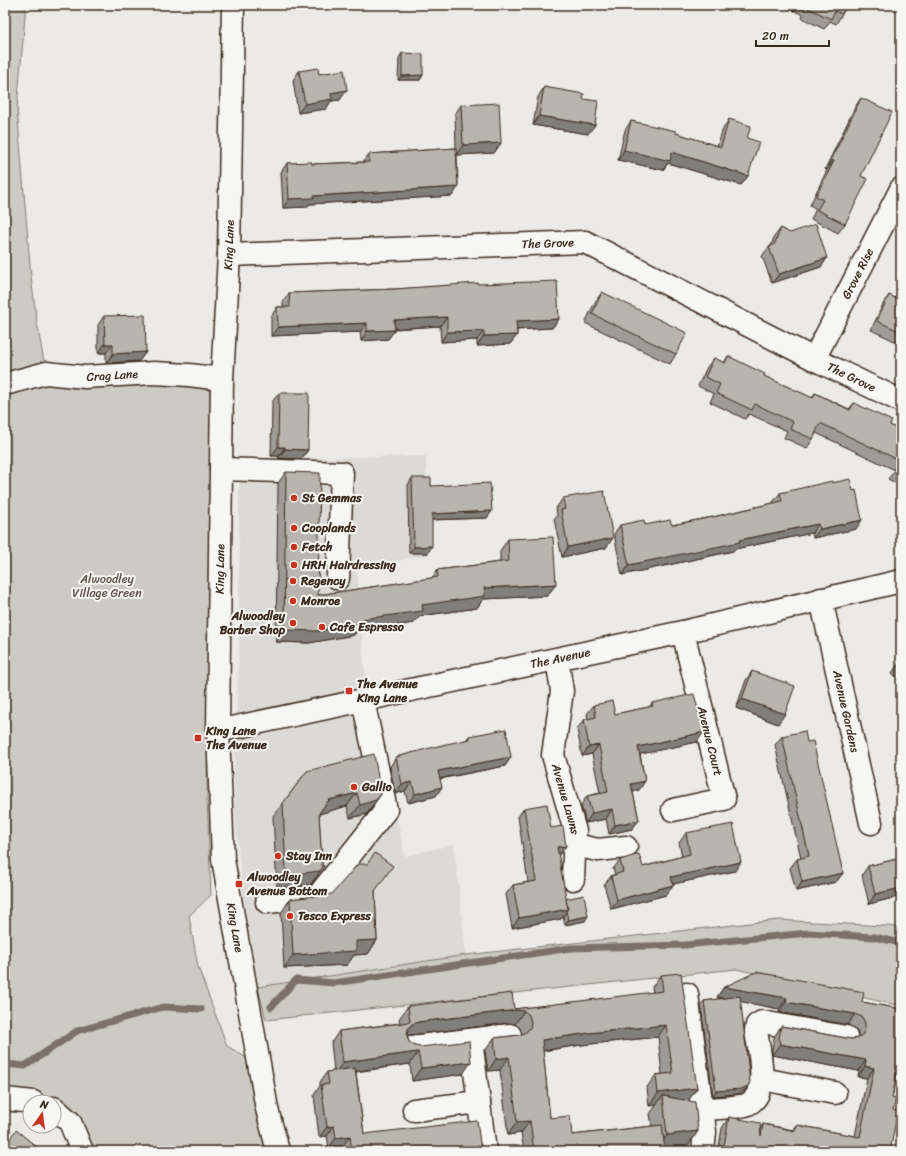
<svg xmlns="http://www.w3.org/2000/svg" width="906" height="1156" viewBox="0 0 906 1156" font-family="Sriracha,sans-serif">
<rect width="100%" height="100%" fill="#ebeae5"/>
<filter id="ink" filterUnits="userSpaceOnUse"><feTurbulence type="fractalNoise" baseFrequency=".025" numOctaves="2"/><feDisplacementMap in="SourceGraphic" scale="8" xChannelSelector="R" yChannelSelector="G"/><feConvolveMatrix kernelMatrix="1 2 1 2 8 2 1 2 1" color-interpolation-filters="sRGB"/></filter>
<g filter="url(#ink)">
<path fill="#dcdad4" d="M426 456 429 555 357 568 364 666 405 856 454 844 466 955 258 987 243 893 235 815 234 772 239 648V459Z"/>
<g fill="#cdcac4" stroke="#847a71">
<path d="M5 5H26L17 108 31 277 37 323 46 373 222 374 209 601 207 799 211 895 189 916 198 967 227 1046 260 1066 278 1151H82L54 1102H33L5 1099Z"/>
<path d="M778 920 901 927V1006L736 969 266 1020 258 987 466 955Z"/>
</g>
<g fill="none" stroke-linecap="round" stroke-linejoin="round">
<g stroke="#7c7167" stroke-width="7">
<path d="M271 1007 296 980 334 983 571 948 685 945 808 933 874 937 901 943"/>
<path d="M5 1064 25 1066 77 1031 163 1007 201 1009"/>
</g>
<defs>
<g id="minor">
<path id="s1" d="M233 5 229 255 222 379 218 731 223 859 267 1109 278 1151"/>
<path id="s2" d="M229 255 585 242 814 359 901 401"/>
<path id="s3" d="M814 359 901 189"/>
<path id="s4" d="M5 384 46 373 85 377 154 373 189 375 222 379"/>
<path d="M221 469 342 473 338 578"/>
<path id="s5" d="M821 599 871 823"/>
<path id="s6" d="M557 659 562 691 553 755 575 831 573 879"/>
<path id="s7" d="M218 731 683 632 901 581"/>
<path d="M673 810 724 799 683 632"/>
<path d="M575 845 598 850 626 847"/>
<path d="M267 902 317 897 386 810 363 700"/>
<path d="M687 994 705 1132 703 1151"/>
<path d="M471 1040 485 1151"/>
<path d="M411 1047 510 1035"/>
<path d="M762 1079 835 1093"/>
<path d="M5 1099 33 1102"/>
<path d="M54 1108 70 1122 82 1151"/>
<path d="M702 1109C710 1109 743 1107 748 1104 770 1093 759 1051 756 1031L757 1025 762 1022 846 1037"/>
<path d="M414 1110 479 1102"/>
</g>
</defs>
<use href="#minor" stroke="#3b2a1e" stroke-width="25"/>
<use href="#minor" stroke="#f6f6f2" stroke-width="22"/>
</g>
<g fill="#a09b96" stroke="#3b2a1e" fill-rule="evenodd">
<path d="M782 5H847L842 14 836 24 830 21 824 29 802 18 803 15Z"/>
<path d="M402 53 423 75 420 80H398L399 58Z"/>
<path d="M299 71 319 74 340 100 331 101 326 109 298 113 293 80Z"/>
<path d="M544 87 583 99 588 134 533 125 538 97Z"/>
<path d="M861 98V176L845 224 838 233 811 219 816 209 810 205 827 170 825 169 855 107Z"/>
<path d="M461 105 501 143 494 153 457 155 458 187 452 196 309 204 307 207 283 208 281 172 287 163 312 164 363 162 369 154 456 148 455 114Z"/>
<path d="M729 119 747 138 748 176 741 185 668 163 663 170 618 160 625 130 631 121 676 133 717 146 723 129Z"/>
<path d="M781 228 827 258 821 267 772 283 762 256 769 247 771 246 774 237Z"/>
<path d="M478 284 559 319 552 328 517 330V335L510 344 477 346V340L441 342 440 326 395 329 388 339 361 341 360 332 271 336V317L277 307H283V302L289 293 395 289Z"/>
<path d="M602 292 676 354 670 364 585 323 595 302Z"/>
<path d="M889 295 900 300 901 298V344L871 330 883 304Z"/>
<path d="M104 316 146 352 139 361 106 363V353H98V325Z"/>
<path d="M728 356 764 376 812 398 815 393 849 409 854 403 890 425 901 431V486L888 479 895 470 816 433 813 439 807 448 784 438 787 431 749 414 745 419 710 402 714 394 698 386 707 367 714 358 724 363Z"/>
<path d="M279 393 308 450 301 459 278 458 279 456H271L272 402Z"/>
<path d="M286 472 318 595 432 578 437 570 500 562V551L508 539 556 584 547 596 483 599 477 608 420 616 414 623 357 631 354 635 309 643 276 642 278 483Z"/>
<path d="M412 478 431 486 492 511 487 518 432 520 428 553H409L408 485Z"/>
<path d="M832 483 856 529 813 538 812 533 735 549 733 551 622 575 614 534 620 525H672L713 517 773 503V502L780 493Z"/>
<path d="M563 498 606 548 562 557 554 519 557 515 556 508Z"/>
<path d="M901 660V681L892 673Z"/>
<path d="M752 671 778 724 736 708 746 680Z"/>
<path d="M652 703 697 742 640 754 645 781 639 790 633 792 639 820 632 829 609 834 606 819 586 823 581 805 587 796 600 793 592 754 582 756 577 729 584 720 588 719 587 714 594 705 615 714 649 707Z"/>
<path d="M469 736 511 757 505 766 440 779 436 796 408 803 405 791 395 794 390 767 396 757 466 740Z"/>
<path d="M782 736 807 742 843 873 836 882 796 891 790 868 797 859 801 858 775 745Z"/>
<path d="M307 771 381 794 367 814 350 818 347 806 319 814 322 866H324L310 885 277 888 273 816 283 803Z"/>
<path d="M524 808 551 828 559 855H558L566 899 585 921 565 925 563 916 561 919 512 928 506 894 513 885 528 882 518 817Z"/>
<path d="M686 833 735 871 673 884 666 895 611 909 604 885 611 876 615 874 613 869 620 860 643 867 682 856 679 843Z"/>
<path d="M901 858V896L869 904 862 875 868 866Z"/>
<path d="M375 891 377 940 368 954 354 955 347 965 284 968 281 913 290 899Z"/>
<path d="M661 975 697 1088 688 1101 698 1131 686 1149 667 1151H524L521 1133 508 1135 500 1070 488 1071 485 1051 494 1038 520 1035 522 1034 520 1028 515 1024 508 1023 410 1035H407L409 1042 415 1046 463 1074 412 1081 410 1064 356 1072 364 1134 480 1143 482 1148 485 1151H343V1146L329 1148 327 1136 319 1137 314 1095 320 1086V1082L327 1072 334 1071 331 1043 339 1031 400 1023 399 1019 408 1006 514 1009 653 993 652 987ZM658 1037 662 1074 656 1075 647 1087 649 1106 656 1105 650 1114 652 1126 572 1135 550 1118 543 1051 581 1045Z"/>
<path d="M724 987 862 1002 901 1009V1058L900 1057 892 1098 893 1110 890 1151H718L722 1128 729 1117 760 1129 763 1124 793 1130 797 1125 855 1136 867 1078 858 1077 859 1071 772 1055V1050L774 1037 781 1026 851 1039 858 1038V1033L854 1028 848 1025 779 1012V1009L740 1001 745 1090 738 1094 713 1096 701 1006 704 1001 725 998 717 997Z"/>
</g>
<g fill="#827e7a" stroke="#3b2a1e">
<path d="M423 75 420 80H398L402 76Z"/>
<path d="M347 90 340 100 331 101 326 109 298 113 305 104 331 93Z"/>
<path d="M539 116 595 125 588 134 533 125Z"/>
<path d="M501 143 494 153 456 155 463 145Z"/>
<path d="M624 150 672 152 748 176 741 185 668 163 663 170 618 160Z"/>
<path d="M831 160 834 161 827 170 825 169Z"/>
<path d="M458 187 452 196 309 204 307 207 283 208 289 199 313 196Z"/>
<path d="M827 258 821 267 772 283 779 274Z"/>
<path d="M447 317 440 326 388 329 394 320Z"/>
<path d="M559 319 552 328 510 330 516 321Z"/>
<path d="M367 323 360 332 271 336 278 327Z"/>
<path d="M395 330 388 339 361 341 367 331Z"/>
<path d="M484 331 477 340 441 342 447 332Z"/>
<path d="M517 335 510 344 477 346 484 336Z"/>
<path d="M105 344H113L106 353H98Z"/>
<path d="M146 352 139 361 106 363 113 354Z"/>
<path d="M278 447H285L279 456H271Z"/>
<path d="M285 449 308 450 301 459 278 458Z"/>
<path d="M492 511 487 518 427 520 432 514Z"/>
<path d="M862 520 856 529 813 538 820 529Z"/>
<path d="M818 524 812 533 735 549 733 551 622 575 629 565 739 540Z"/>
<path d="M613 538 606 548 562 557 568 547Z"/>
<path d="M432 546 428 553H409L414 547Z"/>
<path d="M556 584 547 596 483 599 477 608 420 616 414 623 357 631 354 635 309 643 276 642 284 630 362 619 422 605 484 588Z"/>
<path d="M742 699 785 714 778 724 736 708Z"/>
<path d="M704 732 697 742 632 756 638 747Z"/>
<path d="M599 745 592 754 582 756 589 747Z"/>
<path d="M511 757 505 766 432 780 438 771Z"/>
<path d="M645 781 639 790 624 793 631 784Z"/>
<path d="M412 782 405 791 395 794 402 784Z"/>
<path d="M442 787 436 796 408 803 415 794Z"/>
<path d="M357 793 347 806 319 814 309 826 329 800Z"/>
<path d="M381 794 367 814 350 818 360 805Z"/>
<path d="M612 809 606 819 586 823 592 813Z"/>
<path d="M639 820 632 829 609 834 615 825Z"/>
<path d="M566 846 559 855 551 857 557 847Z"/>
<path d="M741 862 735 871 664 886 671 877Z"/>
<path d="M324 866 310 885 277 888 286 875Z"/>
<path d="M843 873 836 882 796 891 802 882Z"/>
<path d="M673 885 666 895 611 909 617 900Z"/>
<path d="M901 888V896L869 904 875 894Z"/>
<path d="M568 909 561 919 512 928 519 918Z"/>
<path d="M588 916 585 921 565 925 568 920Z"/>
<path d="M377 940 368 954 354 955 347 965 284 968 293 955 356 941Z"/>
<path d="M724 987 787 998 779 1009 717 997Z"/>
<path d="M786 1002 855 1014 848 1025 779 1012Z"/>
<path d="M517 1010 524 1011 515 1024 508 1023 410 1035 404 1037 408 1029 412 1024 418 1022Z"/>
<path d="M666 1025 658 1037 581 1045 533 1052 542 1040 589 1033Z"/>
<path d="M780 1044 866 1060 859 1071 772 1055Z"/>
<path d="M418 1052 410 1064 335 1074 343 1062Z"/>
<path d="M509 1057 500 1070 488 1071 496 1059Z"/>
<path d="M471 1062 463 1074 412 1081 421 1068Z"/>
<path d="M865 1066 874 1068 867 1078 858 1077Z"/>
<path d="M748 1086 745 1090 738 1094 713 1096 716 1091Z"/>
<path d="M697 1088 688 1101 663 1096 656 1105 649 1106 658 1093Z"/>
<path d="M530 1121 521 1133 508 1135 517 1122Z"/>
<path d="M334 1126 327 1136 319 1137 327 1127Z"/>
<path d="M698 1131 686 1149 667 1151H656L667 1135Z"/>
<path d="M350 1136 343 1146 329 1148 336 1138Z"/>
<path d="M724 1146 736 1148 734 1151H720Z"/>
</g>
<g fill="#bab4ae" stroke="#3b2a1e">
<path d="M809 5H847L842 14 835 11 831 19 808 8 810 6Z"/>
<path d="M402 53 423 54V75L402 76Z"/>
<path d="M318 68 319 74 344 70 347 90 331 93 332 99 305 104 299 71Z"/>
<path d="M544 87 584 94 583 99 598 101 595 125 539 116Z"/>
<path d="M861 98 892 112 861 176 868 179 845 224 817 210 823 200 816 196 834 161 831 160Z"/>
<path d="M499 103 501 143 463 145 461 105Z"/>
<path d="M729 119 751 126 747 138 759 142 748 176 672 152 670 161 624 150 631 121 676 131V133L721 147Z"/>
<path d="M456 148 458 187 313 196 314 198 289 199 287 163 312 162V164L369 162V154Z"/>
<path d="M816 224 827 258 779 274 769 247 774 245 781 228 790 233Z"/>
<path d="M557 281 559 319 516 321 517 335 484 336V331L447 332V317L394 320 395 330 367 331V323L278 327 277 307H290L289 293 395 289 478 283V284Z"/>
<path d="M602 292 687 333 676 354 592 314Z"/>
<path d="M889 295 901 301V332L877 321Z"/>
<path d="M145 315 146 352 113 354V344H105L104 316Z"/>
<path d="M728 356 765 374 764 376 813 398 815 393 850 410 854 403 892 421 890 425 901 431V461L820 423 813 439 790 429 793 422 755 404 752 410 716 393 720 384 705 377 714 358 725 363Z"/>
<path d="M279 393H309L308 450 285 449V447H278Z"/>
<path d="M901 469V474L894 470Z"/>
<path d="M286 472 320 473 318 595 438 577 437 570 509 561 508 539 553 537 556 584 484 588 485 596 422 605 423 611 362 619 363 623 317 631 284 630Z"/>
<path d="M412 478H431V486L490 483 492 511 432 514V546L414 547Z"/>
<path d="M850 479 853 491 856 490 862 520 820 529 818 524 739 540 740 542 629 565 620 525 644 520 645 525 670 520 672 525 713 517 782 501 780 493 832 481V483Z"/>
<path d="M604 491 613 538 568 547 561 510 565 509 563 498Z"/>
<path d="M901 660V666L898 663Z"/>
<path d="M752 671 795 686 785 714 742 699Z"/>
<path d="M694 694 704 732 638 747 645 781 631 784 639 820 615 825 612 809 592 813 587 796 608 792 599 745 589 747 584 720 596 717 594 705 612 701 615 714 653 706 652 703Z"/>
<path d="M506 729 511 757 438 771 442 787 415 794 412 782 402 784 396 757 442 745 470 739 469 736Z"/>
<path d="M805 731 807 742 813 741 843 873 802 882 797 859 809 856 782 736Z"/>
<path d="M374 754 381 794 376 800 360 805 357 793 329 800 319 813 322 866H324L320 871 286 875 283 803 307 771Z"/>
<path d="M547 804 551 828 563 826 566 846 557 847 568 909 519 918 513 885 536 881 524 808Z"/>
<path d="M733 824 741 862 671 877 673 885 617 900 611 876 623 872 620 860 639 854 643 867 690 854 686 833Z"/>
<path d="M375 853 393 866 375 891 377 940 356 941V951L293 955 290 899 332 894 358 864H367Z"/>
<path d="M901 858V888L875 894 868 866Z"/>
<path d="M584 895 588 916 568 920 566 911 568 909 566 899Z"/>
<path d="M756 972 864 992 862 1002 901 1009V1050L892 1098 896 1099 893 1110 898 1111 890 1151H736V1148L724 1146 729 1117 760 1123 761 1136 763 1124 795 1131 797 1125 860 1137 874 1068 865 1066 866 1060 780 1044 779 1039 781 1026 851 1039 858 1038 863 1034 865 1029V1023L862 1017 855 1014 786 1002 787 998 724 987Z"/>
<path d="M681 973 697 1088 658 1093 656 1075 673 1073 666 1025 589 1033 542 1040 550 1118 570 1116 572 1135 662 1125 665 1151H534L530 1121 517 1122 509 1057 496 1059 494 1038 520 1035 526 1032 530 1028 531 1022 529 1015 524 1011 517 1010 418 1022 412 1024 408 1029 407 1036 409 1042 415 1046 421 1047 469 1041 471 1062 421 1068 418 1052 343 1062 339 1031 410 1022 408 1006 512 993 514 1009 663 991 661 975Z"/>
<path d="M740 996 750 1082 748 1086 741 1089 716 1091 704 1001Z"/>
<path d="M355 1068 364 1134 477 1121 480 1143 482 1148 485 1151H352L350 1136 336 1138 334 1126 327 1127 321 1085 329 1084 327 1072Z"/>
<path d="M663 1096 695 1102 698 1131 667 1135Z"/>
<path d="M16 1130 42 1151H5V1144Z"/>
</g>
</g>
<g fill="#c8321e" stroke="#f6f6f2" stroke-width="1.5">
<circle cx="294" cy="498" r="4"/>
<circle cx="294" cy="528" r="4"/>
<circle cx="294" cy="547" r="4"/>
<circle cx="294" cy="565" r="4"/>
<circle cx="293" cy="581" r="4"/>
<circle cx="293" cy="601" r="4"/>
<circle cx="293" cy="623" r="4"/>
<circle cx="322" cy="627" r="4"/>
<rect x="345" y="687" width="8" height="8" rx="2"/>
<rect x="194" y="734" width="8" height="8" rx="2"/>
<circle cx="354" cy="787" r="4"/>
<circle cx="278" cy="856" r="4"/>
<rect x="235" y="880" width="8" height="8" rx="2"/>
<circle cx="290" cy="916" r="4"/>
</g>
<g text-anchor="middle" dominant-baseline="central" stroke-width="4" stroke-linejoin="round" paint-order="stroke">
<g font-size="12" fill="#3b2a1e" stroke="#f6f6f2">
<text stroke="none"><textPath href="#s2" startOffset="319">The Grove</textPath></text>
<text transform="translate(229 245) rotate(-88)">King Lane</text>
<text stroke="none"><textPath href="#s3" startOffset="96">Grove Rise</textPath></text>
<text stroke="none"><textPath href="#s4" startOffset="109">Crag Lane</textPath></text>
<text stroke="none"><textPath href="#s2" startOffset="655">The Grove</textPath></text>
<text transform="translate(220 569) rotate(-89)">King Lane</text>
<text stroke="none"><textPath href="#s7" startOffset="350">The Avenue</textPath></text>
<text stroke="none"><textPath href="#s5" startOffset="115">Avenue Gardens</textPath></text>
<text transform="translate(710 741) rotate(76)">Avenue Court</text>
<text stroke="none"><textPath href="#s6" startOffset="143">Avenue Lawns</textPath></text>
<text stroke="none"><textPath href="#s1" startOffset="924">King Lane</textPath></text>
</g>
<g font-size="12" font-weight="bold" fill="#3b2a1e" stroke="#f6f6f2" text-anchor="start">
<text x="302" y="498">St Gemmas</text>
<text x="302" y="528">Cooplands</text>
<text x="302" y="547">Fetch</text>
<text x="302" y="565">HRH Hairdressing</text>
<text x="301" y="581">Regency</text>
<text x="301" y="601">Monroe</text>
<text x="285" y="616" text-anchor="end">Alwoodley<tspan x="285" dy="14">Barber Shop</tspan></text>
<text x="330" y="627">Cafe Espresso</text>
<text x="357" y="684">The Avenue<tspan x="357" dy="14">King Lane</tspan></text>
<text x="206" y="731">King Lane<tspan x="206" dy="14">The Avenue</tspan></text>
<text x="362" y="787">Gallio</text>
<text x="286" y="856">Stay Inn</text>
<text x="247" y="877">Alwoodley<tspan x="247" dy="14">Avenue Bottom</tspan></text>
<text x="298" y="916">Tesco Express</text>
</g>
<g font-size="12" fill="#605248" stroke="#f6f6f2">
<text x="107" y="579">Alwoodley<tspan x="107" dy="14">Village Green</tspan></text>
</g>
</g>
<rect width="906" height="1156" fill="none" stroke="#f6f6f2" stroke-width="20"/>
<rect x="10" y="10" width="886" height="1136" fill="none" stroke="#3b2a1e" stroke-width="1.5" filter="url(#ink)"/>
<g transform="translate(42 1114) rotate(14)"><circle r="19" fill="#f6f6f2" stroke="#aba49d"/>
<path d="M0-3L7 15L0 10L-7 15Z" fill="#c8321e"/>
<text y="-6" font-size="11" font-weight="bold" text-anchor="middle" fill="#3b2a1e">N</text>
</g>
<path d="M756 40v6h73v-6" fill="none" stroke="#3b2a1e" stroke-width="2"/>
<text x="762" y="40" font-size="12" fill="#3b2a1e" stroke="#f6f6f2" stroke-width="3" paint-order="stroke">20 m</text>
</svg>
